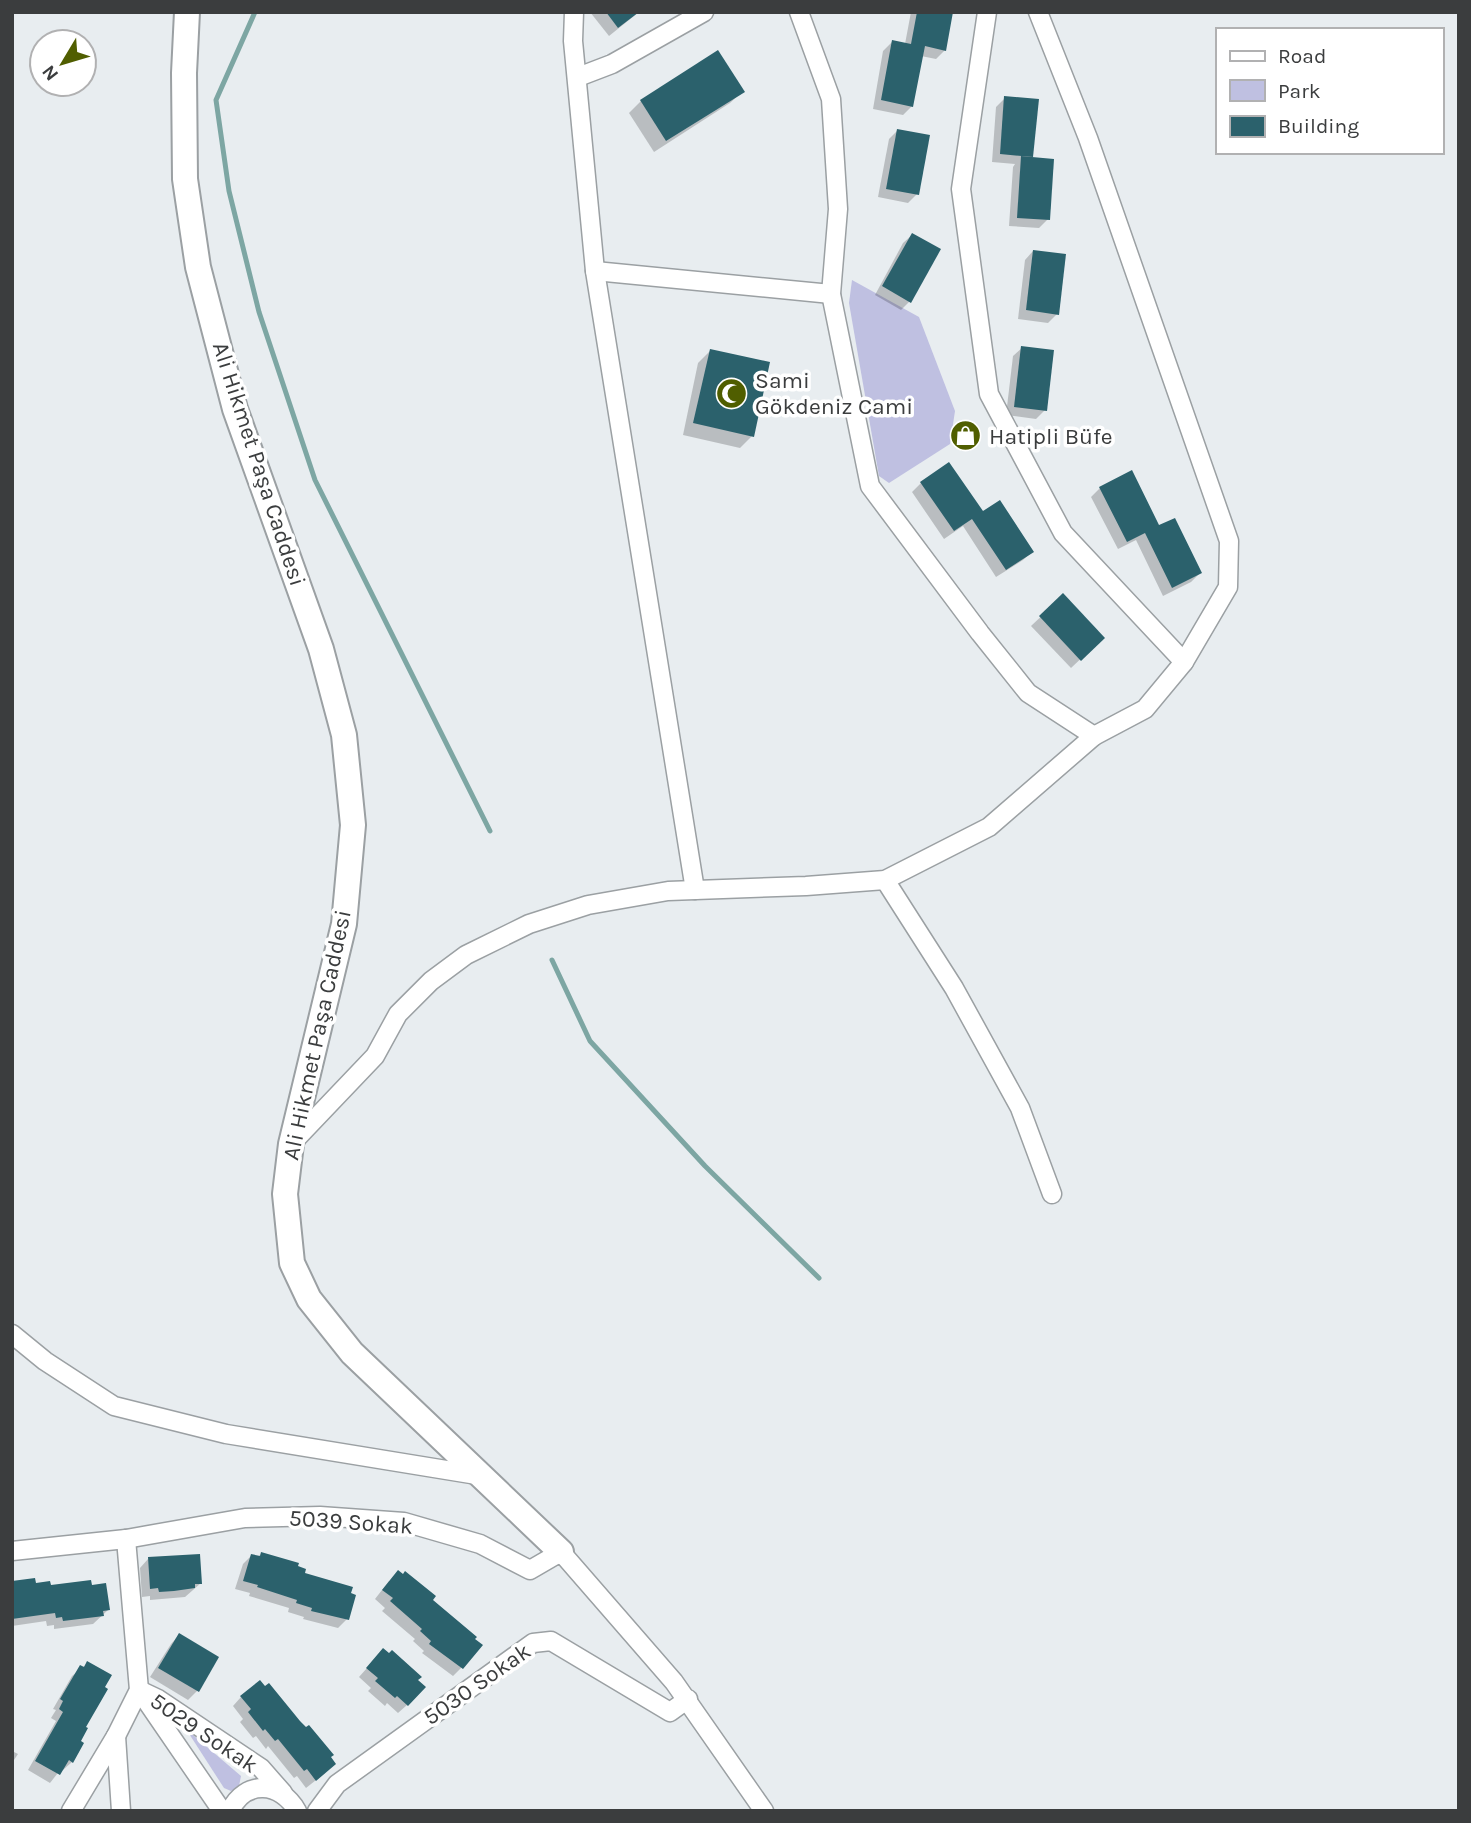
<svg xmlns="http://www.w3.org/2000/svg" width="1471" height="1823" viewBox="0 0 1471 1823" font-family="Karla,sans-serif">
<rect width="100%" height="100%" fill="#e8edf0"/>
<g fill="#bfc0e1">
<path d="M852 280 919 317 955 411 950 444 889 483 879 476 849 303Z"/>
<path d="M186 1729 241 1776 239 1786 231 1791 224 1788Z"/>
</g>
<g fill="#0003">
<path d="M590 12H639L609 36Z"/>
<path d="M911 12H951L945 50 936 59 921 56 912 106 903 115 873 109 883 51 892 42 905 44Z"/>
<path d="M742 92 730 103 654 152 629 113 641 101Z"/>
<path d="M1005 98 1032 156 1029 159 1048 219 1039 228 1009 226 1013 167 1015 164 992 162 996 107Z"/>
<path d="M898 130 917 194 908 203 878 197 889 139Z"/>
<path d="M912 235 910 301 901 310 875 295 903 243Z"/>
<path d="M1033 251 1057 314 1048 323 1018 319 1025 260Z"/>
<path d="M1022 348 1045 410 1036 419 1006 415 1013 356Z"/>
<path d="M710 351 752 436 740 448 683 435 698 363Z"/>
<path d="M921 483 982 514 1032 552 1023 560 996 577 963 526 944 539 912 492Z"/>
<path d="M1100 488 1158 528 1200 573 1191 582 1163 596 1136 540 1118 549 1091 497Z"/>
<path d="M1063 596 1103 638 1071 668 1031 626Z"/>
<path d="M261 1554 303 1574 347 1619 338 1628 303 1619 304 1617 288 1612 289 1608 249 1596 250 1593 235 1589 243 1564 251 1556 258 1557Z"/>
<path d="M148 1559 201 1583 185 1597 150 1600V1596L142 1597 140 1568Z"/>
<path d="M389 1581 431 1600 462 1667 453 1676 422 1653 424 1651 413 1641 415 1639 382 1611 385 1608 375 1599Z"/>
<path d="M12 1583 49 1587 108 1610 93 1624 54 1629V1625L47 1626 46 1621 12 1626Z"/>
<path d="M179 1635 217 1658 197 1691 188 1700 150 1677 171 1644Z"/>
<path d="M375 1659 407 1705 398 1713 387 1703 385 1706 368 1691 371 1688 359 1677Z"/>
<path d="M88 1663 72 1762 63 1770 61 1769 50 1783 28 1770 56 1721 51 1718 56 1710 53 1709 72 1676Z"/>
<path d="M241 1697 325 1773 306 1788 297 1776 294 1778 268 1746 266 1749 256 1736 253 1738 240 1722 243 1719 233 1706Z"/>
<path d="M12 1751 18 1754 12 1763Z"/>
</g>
<g fill="none" stroke-linecap="round" stroke-linejoin="round">
<g stroke="#7da6a3" stroke-width="5">
<path d="M255 12 216 100 229 191 259 312 315 480 490 831"/>
<path d="M552 960 590 1041 705 1166 819 1278"/>
</g>
</g>
<g fill="#2b616c">
<path d="M606 12H639L618 28Z"/>
<path d="M917 12H953L946 51 925 46 913 107 881 100 892 40 911 44Z"/>
<path d="M718 50 745 92 666 141 640 100Z"/>
<path d="M1004 96 1039 99 1033 157 1000 154Z"/>
<path d="M897 129 930 135 919 195 886 189Z"/>
<path d="M1021 156 1054 159 1050 220 1017 218Z"/>
<path d="M912 233 941 249 911 303 882 286Z"/>
<path d="M1033 250 1066 254 1059 315 1026 310Z"/>
<path d="M1021 346 1054 350 1047 411 1014 407Z"/>
<path d="M710 349 770 362 754 437 693 423Z"/>
<path d="M949 462 983 511 1000 500 1034 552 1006 570 972 519 954 531 920 482Z"/>
<path d="M1132 470 1159 525 1175 518 1202 573 1172 588 1145 533 1127 542 1099 487Z"/>
<path d="M1063 593 1105 638 1081 661 1039 616Z"/>
<path d="M261 1552 299 1563 298 1566 306 1569 305 1573 353 1587 351 1593 356 1595 349 1620 311 1611 312 1608 296 1603 297 1600 257 1587 258 1585 243 1581 251 1554 260 1556Z"/>
<path d="M200 1554 202 1584H195V1588L174 1591 159 1592 158 1588 150 1589 148 1557Z"/>
<path d="M398 1570 403 1574 405 1571 436 1596 433 1600 477 1637 475 1639 483 1645 463 1669 429 1644 431 1641 420 1631 422 1629 390 1601 393 1598 382 1590Z"/>
<path d="M35 1578 36 1583 50 1581 51 1585 91 1580 92 1585 106 1583 110 1610 103 1611 104 1616 63 1621 62 1617 56 1618 55 1613 12 1619V1581Z"/>
<path d="M179 1633 219 1657 199 1692 158 1668Z"/>
<path d="M383 1648 389 1653 392 1650 422 1677 418 1680 426 1687 408 1706 397 1696 395 1698 375 1681 378 1678 366 1668Z"/>
<path d="M87 1661 112 1675 105 1687 108 1689 86 1727 88 1728 81 1741 84 1743 73 1763 69 1760 60 1775 35 1761 63 1712 59 1709 63 1701 60 1699 80 1665 84 1667Z"/>
<path d="M260 1680 265 1686 269 1683 300 1721 306 1727 309 1725 334 1755 331 1757 336 1764 316 1781 307 1769 304 1771 278 1739 275 1741 265 1729 263 1731 248 1712 251 1709 240 1696Z"/>
</g>
<g fill="none" stroke-linecap="round" stroke-linejoin="round">
<defs>
<g id="street">
<path d="M574 12 573 41 595 271 695 890"/>
<path d="M799 12 831 99 838 209 831 294 870 486 980 633 1028 693 1094 736"/>
<path d="M987 12 961 189 989 394 1063 533 1184 662"/>
<path d="M578 77 612 64 704 12"/>
<path d="M595 271 831 294"/>
<path d="M885 880 954 988 1020 1108 1052 1194"/>
<path d="M293 1142 375 1056 398 1014 431 981 466 955 529 924 588 905 668 891 806 886 885 880 989 827 1094 736 1145 709 1184 662 1228 587 1229 541 1088 138 1038 12"/>
<path d="M12 1334 45 1361 114 1406 226 1434 483 1476"/>
<path d="M12 1551 126 1539 245 1518 320 1516 404 1522 480 1544 530 1570 561 1552 674 1682 764 1811"/>
<path d="M139 1690 158 1699 261 1768 283 1793"/>
<path d="M139 1690 222 1811"/>
<path d="M116 1736 121 1811"/>
<path d="M71 1811 116 1736 139 1690 126 1539"/>
<path d="M230 1811C245 1779 281 1782 297 1811"/>
<path d="M317 1811 337 1784 533 1643 551 1641 670 1712 688 1699"/>
</g>
<path id="secondary" d="M187 12 184 73 185 179 198 267 235 409 321 649 344 735 353 825 344 924 291 1144 285 1194 292 1263 309 1299 352 1353 561 1552"/>
</defs>
<use href="#street" stroke="#9ba0a3" stroke-width="21"/>
<use href="#secondary" stroke="#9ba0a3" stroke-width="28"/>
<use href="#street" stroke="#fff" stroke-width="18"/>
<use href="#secondary" stroke="#fff" stroke-width="24"/>
</g>
<defs>
<symbol id="mosque-disc" viewBox="-11 -11 22 22"><circle r="9.5" fill="#505e00" stroke="#fff"/><path d="M3.5-4.9A6 6 0 1 0 3.5 4.9A5 5 0 1 1 3.5-4.9Z" fill="#fff"/></symbol>
<symbol id="shop-disc" viewBox="-11 -11 22 22"><circle r="9.5" fill="#505e00" stroke="#fff"/><path d="M-5-2.5h2.3a2.7 3.5 0 0 1 5.4 0H5L5.5 6h-11ZM-1.5-2.5h3a1.5 2.3 0 0 0-3 0Z" fill="#fff"/></symbol>
</defs>
<g fill-rule="evenodd">
<use href="#mosque-disc" x="714" y="376" width="35" height="35"/>
<use href="#shop-disc" x="948" y="418" width="35" height="35"/>
</g>
<g text-anchor="middle" dominant-baseline="central" stroke-width="7" stroke-linejoin="round" paint-order="stroke">
<g font-size="23" fill="#3b3d3e" stroke="#fff" text-anchor="start">
<text x="755" y="380">Sami<tspan x="755" dy="26">Gökdeniz Cami</tspan></text>
<text x="989" y="436">Hatipli Büfe</text>
</g>
<g font-size="23" fill="#3b3d3e" stroke="#fff">
<text transform="translate(259 464) rotate(72)">Ali Hikmet Paşa Caddesi</text>
<text transform="translate(317 1035) rotate(-78)">Ali Hikmet Paşa Caddesi</text>
<text transform="translate(351 1522) rotate(4)">5039 Sokak</text>
<text transform="translate(477 1684) rotate(-35)">5030 Sokak</text>
<text transform="translate(204 1733) rotate(34)">5029 Sokak</text>
</g>
</g>
<rect width="1471" height="1823" fill="none" stroke="#3b3d3e" stroke-width="28"/>
<rect x="1216" y="28" width="228" height="126" fill="#ffffff" stroke="#b1b1b2" stroke-width="2"/>
<rect x="1230" y="51" width="35" height="10" fill="#ffffff" stroke="#b1b1b2" stroke-width="2"/>
<text x="1278" y="63" font-size="21" fill="#3b3d3e">Road</text>
<rect x="1230" y="80" width="35" height="21" fill="#bfc0e1" stroke="#b1b1b2" stroke-width="2"/>
<text x="1278" y="98" font-size="21" fill="#3b3d3e">Park</text>
<rect x="1230" y="116" width="35" height="21" fill="#2b616c" stroke="#b1b1b2" stroke-width="2"/>
<text x="1278" y="133" font-size="21" fill="#3b3d3e">Building</text>
<g transform="translate(63 63) rotate(232)"><circle r="33" fill="#ffffff" stroke="#b1b1b2" stroke-width="2"/>
<path d="M0-5L12 26L0 18L-12 26Z" fill="#505e00"/>
<text y="-10" font-size="19" font-weight="bold" text-anchor="middle" fill="#3b3d3e">N</text>
</g>
</svg>
